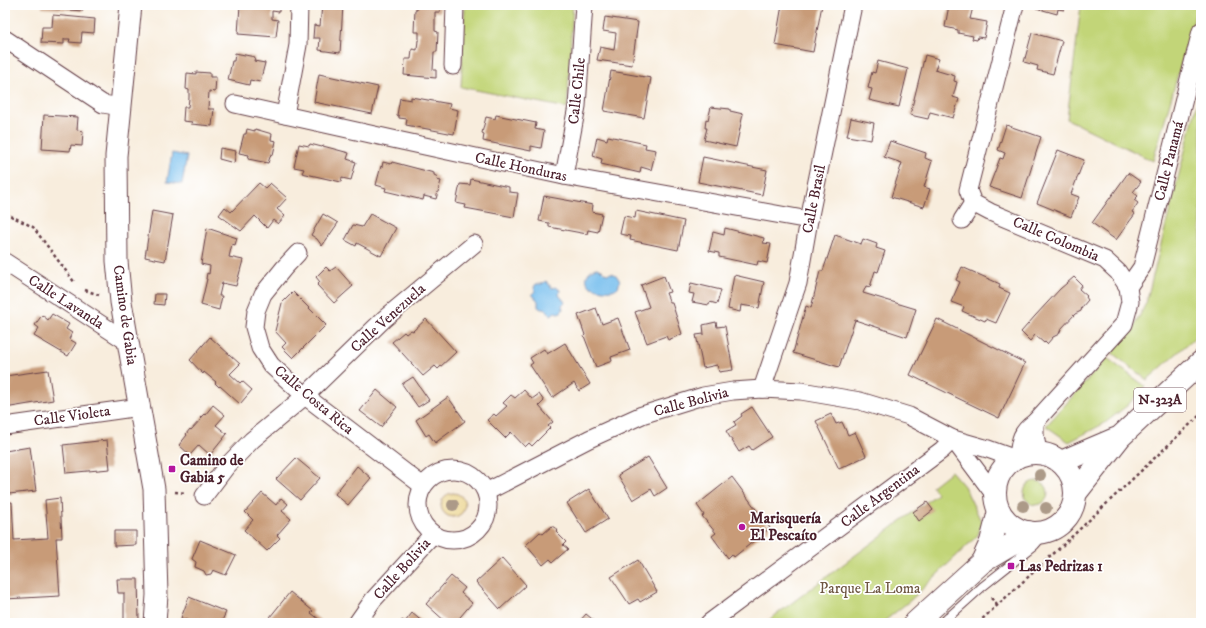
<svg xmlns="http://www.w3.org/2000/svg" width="1206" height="628" viewBox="0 0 1206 628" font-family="'IM FELL DW Pica',serif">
<rect width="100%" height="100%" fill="#fff"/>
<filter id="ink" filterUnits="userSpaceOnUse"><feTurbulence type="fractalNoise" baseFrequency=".025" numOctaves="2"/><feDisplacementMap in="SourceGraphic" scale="8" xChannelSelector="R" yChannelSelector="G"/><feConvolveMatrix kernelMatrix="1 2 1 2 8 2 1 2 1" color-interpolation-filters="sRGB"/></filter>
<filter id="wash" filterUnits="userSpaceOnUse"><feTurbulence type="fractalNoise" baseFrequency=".012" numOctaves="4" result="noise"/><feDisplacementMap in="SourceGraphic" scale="16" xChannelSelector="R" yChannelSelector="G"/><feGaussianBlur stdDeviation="0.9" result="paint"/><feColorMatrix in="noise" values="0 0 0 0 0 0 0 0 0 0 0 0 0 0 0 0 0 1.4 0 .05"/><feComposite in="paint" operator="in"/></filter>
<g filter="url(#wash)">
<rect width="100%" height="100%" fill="#f8eddd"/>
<g fill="#c2d578" stroke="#867a52">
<path d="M465 5H573L567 108 461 87Z"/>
<path d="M1081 5H1198L1153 161 1067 119Z"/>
<path d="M1201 88V332L1147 380 1112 353 1133 329 1146 303Z"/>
<path d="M1107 358 1145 386 1128 405 1105 423 1069 442 1046 426Z"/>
<path d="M951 471 964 486 982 523 978 535 912 599 882 623H765L937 494 932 486Z"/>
<circle cx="1036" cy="493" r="12"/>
</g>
<circle fill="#eeda9e" stroke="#9c7c64" cx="453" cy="505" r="12"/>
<g fill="#75bded" stroke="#606e8c">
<path d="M172 153 187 156 182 184 167 182Z"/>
<path d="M597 268 602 270 606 274 612 273 616 275 620 281 618 287C615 289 614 290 612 290 606 291 593 289 589 285 583 278 589 269 597 268Z"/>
<path d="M546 281 552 288 556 287 560 290 559 295 565 302 562 305 563 309 561 312 558 313 555 312 551 315 545 308 541 309 538 307V301L532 294 535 291 534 287 536 284H542Z"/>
</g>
<g id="blocks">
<g fill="#c89b78">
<path d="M42 5H83V11L42 8Z"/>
<path d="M240 5H279V12L272 11V19L278 20 276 37 238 34Z"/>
<path d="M322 5H343L340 53 319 50 320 38H313L314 25 320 26Z"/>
<path d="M417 5H440V12H435V31L438 32 437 52H434L433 70H436V78L404 75 405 59H411L412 49 417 50 418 40H419V32H414L415 10H417Z"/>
<path d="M782 5H822L813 52 775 45Z"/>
<path d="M949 5H965L973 7 970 19 987 22 984 38 978 37 977 40 972 39 973 36 958 33V30L945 27Z"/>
<path d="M1037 5H1065L1064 10 1058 9 1057 14 1036 8Z"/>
<path d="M53 15 95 19 94 33 82 32 81 43 69 42 70 39H64V44L41 43 42 27H52Z"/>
<path d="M605 17 638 22 632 65 597 60 600 47 614 50 616 33 603 31Z"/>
<path d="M1032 33 1062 41 1053 74 1037 70 1038 66 1024 62Z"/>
<path d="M235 53 255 57 254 61 265 63 260 82 250 80 249 85 228 80 232 61H234Z"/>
<path d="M925 55 939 59 935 70 955 76 954 81 957 82 953 97 959 99 953 118 930 112 928 119 910 115Z"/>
<path d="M878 61 908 69 899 107 869 100 872 89 868 88 872 72 875 73Z"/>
<path d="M611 71 651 78 644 118 604 111Z"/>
<path d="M196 72 210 73V77H216L215 92 209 91 208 109H214L212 126 191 124 192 122 183 121 184 107H188L189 98V90L186 89 187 73 196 74Z"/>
<path d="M319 74 378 87 372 114 314 102Z"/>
<path d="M411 97 450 104 449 108 458 110 454 134 406 125 407 119 399 118V116L397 115 400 98 411 100Z"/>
<path d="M711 107 730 109V111L743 114 736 147 704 140 707 128H705L706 119 708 120Z"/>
<path d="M44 115 78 117 77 130 83 131 82 146 71 145 70 151 42 149Z"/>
<path d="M496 115 536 123 535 129 544 131 541 148 531 146V151L483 141 484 134 482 133 486 117 495 119Z"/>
<path d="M851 118 874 123 871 140 847 136Z"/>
<path d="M1006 125 1041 137 1022 198 989 187 1000 158 1003 159 1005 153 998 150Z"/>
<path d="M247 129 255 131V129L272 134 271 140 276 141 273 155 271 154 268 163 248 159 249 155 239 153 244 134H246Z"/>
<path d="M608 136 646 144 645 148 656 150 651 170 641 167 640 173 601 164 602 159 593 156 597 137 607 140Z"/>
<path d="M890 141 926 153 925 158 932 161 924 187 930 189 924 207 891 197 902 163 884 157Z"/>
<path d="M299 144 309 146 310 144 322 147 323 146 349 153 347 159 356 162 351 180 342 178 341 182 302 173 304 169 294 167Z"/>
<path d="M220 148 236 151 234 163 219 159Z"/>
<path d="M1058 150 1084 160 1071 194 1079 197 1071 217 1037 203Z"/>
<path d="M703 157 767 170 762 195 698 182Z"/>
<path d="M383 162 391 164 392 162 434 173V175L438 177 437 180 441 181 436 199 424 196 423 200 385 191 386 188 376 185 381 166 382 167Z"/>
<path d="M1128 173 1141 182 1133 192 1138 196 1134 200 1138 203 1132 212 1135 214 1116 240 1092 223Z"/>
<path d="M471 179 509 187V192L518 193 514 217 465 208 466 205 456 203 460 184 470 185Z"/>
<path d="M259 183 265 188 270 183 287 198 277 209 285 216 278 224 273 220 267 228 255 216 241 231 219 215 225 207 231 212Z"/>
<path d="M544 196 593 205 592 212 602 214 598 232 588 230 587 234 549 227V223L539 221Z"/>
<path d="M152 211 173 215 165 261 145 257Z"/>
<path d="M636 211 684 221 678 250 630 240 631 236 620 234 624 216 635 218Z"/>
<path d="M323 214 338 223 322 246 317 239 311 235Z"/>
<path d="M370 214 396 228 381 256 357 243 356 246 345 240 353 225 362 227Z"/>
<path d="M207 228 237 238 235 245 232 244 229 257 243 260 236 286 222 283 219 296H222L219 310 201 305 207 279H206L207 273 209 274 210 266 201 264Z"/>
<path d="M725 228 764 238 763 243 771 244 767 263 758 261 757 265 719 257V253L709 251 713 232 724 235Z"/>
<path d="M835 235 861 244 863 239 877 244 876 248 885 251 878 272 875 271 870 287 866 286 863 293 916 309 907 337 855 320 839 367 793 353 806 306 811 308 820 271H823Z"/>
<path d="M326 267 330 271 336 267 353 286 334 303 317 285 320 282 316 277Z"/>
<path d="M962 267 1000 284 999 288 1010 293 996 323 986 319 985 321 962 311 964 307 951 302 960 282 956 280Z"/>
<path d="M734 275 764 282 759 308 741 305 740 312 728 309Z"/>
<path d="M664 276 670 292 666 293 670 303H672L682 334 668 340 666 336 647 343 635 312 649 307 641 285Z"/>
<path d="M1074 277 1082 285 1079 289 1087 296 1086 297 1088 300 1082 307 1081 311 1075 314 1061 329 1059 334 1053 337 1047 344 1045 342 1044 343 1035 335 1030 341 1021 332 1035 316 1060 289Z"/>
<path d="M691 283 721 290 717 304 710 302 709 305 692 302 694 294 689 293Z"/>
<path d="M293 292 326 325 293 358 282 347 286 343 275 331 282 303Z"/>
<path d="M155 294H165L164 305 154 304Z"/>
<path d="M596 308 602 324 618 318 630 350 611 357 612 361 596 367 584 336 585 335 578 315Z"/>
<path d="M52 314 69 324 66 329 72 333 69 339 76 343 68 356 34 336 39 328 35 325 42 315 48 320Z"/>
<path d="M426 319 456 352 438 369 435 366 423 376 392 342 404 332 406 334 411 330 413 331Z"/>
<path d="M937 319 1025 363 999 418 910 375Z"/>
<path d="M716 322 717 327 725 326 733 370 719 372 717 365 703 368 696 335 704 334 703 325Z"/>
<path d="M210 337 240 364 230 374 240 383 242 381 252 390 240 404 220 386 219 387 215 383 216 382 204 372 203 374 190 360Z"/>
<path d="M565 343 590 384 579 391 574 383 552 398 530 365 533 363 530 358 544 349 547 354Z"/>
<path d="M48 370 53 400 5 408V376Z"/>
<path d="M413 377 429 400 418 407 402 384Z"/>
<path d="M377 390 397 407 381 427 360 411Z"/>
<path d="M524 390 532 399 539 394 544 401 539 406 553 422 548 426 550 428 532 446 529 443 525 447 511 432 505 438 487 420 494 414 496 416 507 406 503 403 511 395 515 398Z"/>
<path d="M448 397 465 421 435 443 429 434 426 436 416 420Z"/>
<path d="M213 405 225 415 216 425 227 434 210 455 199 445 190 455 179 445 187 435 186 434 190 429 191 430 201 419 200 418 204 414 205 415Z"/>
<path d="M752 407 772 437 752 450 749 446 739 452 726 431 736 425 734 422 742 416 741 414Z"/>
<path d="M831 414 836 424 842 422 848 435 855 432 866 456 839 469 816 421Z"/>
<path d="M107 440 110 469 66 473 63 445Z"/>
<path d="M30 447 36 491 9 494 5 467V451Z"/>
<path d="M648 457 667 488 655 496 651 489 633 500 618 475Z"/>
<path d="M296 458 320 478 300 500 276 479Z"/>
<path d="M357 466 371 478 348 505 335 494Z"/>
<path d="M732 477 770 528 734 557 732 554 728 558 712 536 716 533 702 516 704 515 697 505Z"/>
<path d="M589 489 608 519 586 533 567 503Z"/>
<path d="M262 493 276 505 281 498 288 504 282 511 291 519 277 535 280 538 267 551 244 530 253 520 245 512Z"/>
<path d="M60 498 62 538H56L60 596 5 599V503L12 502 14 540 48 538 45 500Z"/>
<path d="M927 502 933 510 919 521 913 512Z"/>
<path d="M552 526 558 530 556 532 566 542 563 545 568 549 553 562 550 559 543 565 526 545 540 532 543 534Z"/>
<path d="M114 531H136V545L114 546Z"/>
<path d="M200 540 236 555 226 575 213 570 211 574 206 575 204 571 195 567 196 562 192 559Z"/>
<path d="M502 558 526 585 500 609 476 582Z"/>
<path d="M638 560 657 592 640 602 638 599 629 604 611 577Z"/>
<path d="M451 576 465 588 461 593 472 603 455 623H447L426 604Z"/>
<path d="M117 579H138L139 621H124V593H118Z"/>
<path d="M290 592 313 611 311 613 324 623H276L270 617Z"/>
<path d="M189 597 226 612 221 623H186L187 620 181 618Z"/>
<path d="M412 613 424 623H400L402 620 405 622Z"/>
<path d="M586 614 597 623H578Z"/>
</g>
</g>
</g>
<g filter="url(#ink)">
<use href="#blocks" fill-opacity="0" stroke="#643e46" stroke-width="1"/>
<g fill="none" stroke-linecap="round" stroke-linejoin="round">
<defs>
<path id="service" d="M942 623 982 587 1035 545 1047 531"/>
<g id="minor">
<path d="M1015 5 968 190 973 203 990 212 1105 260 1118 272 1128 287 1130 302 1124 324 1035 422C1021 432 1020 439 1018 456"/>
<path d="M5 39 103 104 121 107"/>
<path d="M453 66 455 5"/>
<path d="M235 104 397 140 564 176 809 220"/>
<path d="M285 115 298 45 299 5"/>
<path d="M564 176 577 106 584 5"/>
<path d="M962 220 973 203"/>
<path d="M298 253 284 268 263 294 256 311 254 327 260 348 271 365 305 396 423 486"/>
<path d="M5 262 128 342"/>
<path d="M1128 287 1142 267 1201 31"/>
<path d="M762 389 798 283 809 220 853 5"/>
<path d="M1035 422V435L1038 452"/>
<path d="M5 426 140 407"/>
<path d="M953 439 994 494"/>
<circle cx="453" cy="505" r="35"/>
<path d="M486 492 589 439 642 415 703 396 733 391 762 389 801 391 860 401 909 416 953 439 988 449 1013 458"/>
<path d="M204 496 226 467 252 440 305 396 384 319 474 244"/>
<path d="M357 623 373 600 433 534"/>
<path d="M709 623 942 450 953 439"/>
</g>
<path id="tertiary" d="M131 5 116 156 117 261 121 302 154 489 157 595 155 623"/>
<g id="primary">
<circle cx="1035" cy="493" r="40"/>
<path d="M1061 462 1115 439"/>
<path d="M1075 494 1120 437 1201 362"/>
<path d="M982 562 991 542 999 511"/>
<path d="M915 623 982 562 1021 539 1028 532"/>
</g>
</defs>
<use href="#service" stroke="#643e46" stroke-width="10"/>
<use href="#minor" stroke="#643e46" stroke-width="19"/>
<use href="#tertiary" stroke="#643e46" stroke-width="23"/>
<use href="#primary" stroke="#643e46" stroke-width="24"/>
<g stroke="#643e46" stroke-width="2.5" stroke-dasharray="3 3" stroke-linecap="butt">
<path d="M5 213 33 227 75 283"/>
<path d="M85 290 99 295"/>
<path d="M175 492 186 493"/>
<path d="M991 598 998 605"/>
<path d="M978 623 1063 545 1201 414"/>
</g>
<use href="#service" stroke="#fff" stroke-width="8"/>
<use href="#minor" stroke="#fff" stroke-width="17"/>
<use href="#tertiary" stroke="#fff" stroke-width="21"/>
<use href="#primary" stroke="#fff" stroke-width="22"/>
</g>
<g fill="#ac9a88">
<circle cx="1040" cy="475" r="6"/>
<circle cx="453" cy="505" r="6"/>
<circle cx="1023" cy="506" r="6"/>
<circle cx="1046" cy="508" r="6"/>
</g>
</g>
<g fill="#b5179e" stroke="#fff" stroke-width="1.5">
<rect x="168" y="465" width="8" height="8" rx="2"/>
<circle cx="742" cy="527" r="4"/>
<rect x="1007" y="562" width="8" height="8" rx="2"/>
</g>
<g text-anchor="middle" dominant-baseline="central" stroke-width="3.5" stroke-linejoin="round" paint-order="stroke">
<rect fill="#fff" stroke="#80626b" stroke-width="1" x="1134" y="388" width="52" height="24" rx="3"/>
<g font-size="14" font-weight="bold" fill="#4a1f2b">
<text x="1160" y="400">N-323A</text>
</g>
<g font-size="15" fill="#4a1f2b" stroke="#fff">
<text transform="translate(577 91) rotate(-84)">Calle Chile</text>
<text transform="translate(1169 161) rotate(-76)">Calle Panamá</text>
<text transform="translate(521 167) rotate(12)">Calle Honduras</text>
<text transform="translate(814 199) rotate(-79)">Calle Brasil</text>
<text transform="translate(1056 239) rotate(23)">Calle Colombia</text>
<text transform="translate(66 302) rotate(33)">Calle Lavanda</text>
<text transform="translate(125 315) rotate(82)">Camino de Gabia</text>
<text transform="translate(388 318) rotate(-42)">Calle Venezuela</text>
<text transform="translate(314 400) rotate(40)">Calle Costa Rica</text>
<text transform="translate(691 402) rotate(-15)">Calle Bolivia</text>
<text transform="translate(72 416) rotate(-8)">Calle Violeta</text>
<text transform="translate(880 496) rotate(-37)">Calle Argentina</text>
<text transform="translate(402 569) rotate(-48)">Calle Bolivia</text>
</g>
<g font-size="15" font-weight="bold" fill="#4a1f2b" stroke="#fff" text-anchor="start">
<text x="180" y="460">Camino de<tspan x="180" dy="17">Gabia 5</tspan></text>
<text x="750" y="518">Marisquería<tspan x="750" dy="17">El Pescaíto</tspan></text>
<text x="1019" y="566">Las Pedrizas 1</text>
</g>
<g font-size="15" fill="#6e5642" stroke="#fff">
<text x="870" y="588">Parque La Loma</text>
</g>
</g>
<rect width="1206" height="628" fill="none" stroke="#fff" stroke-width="20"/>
</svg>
